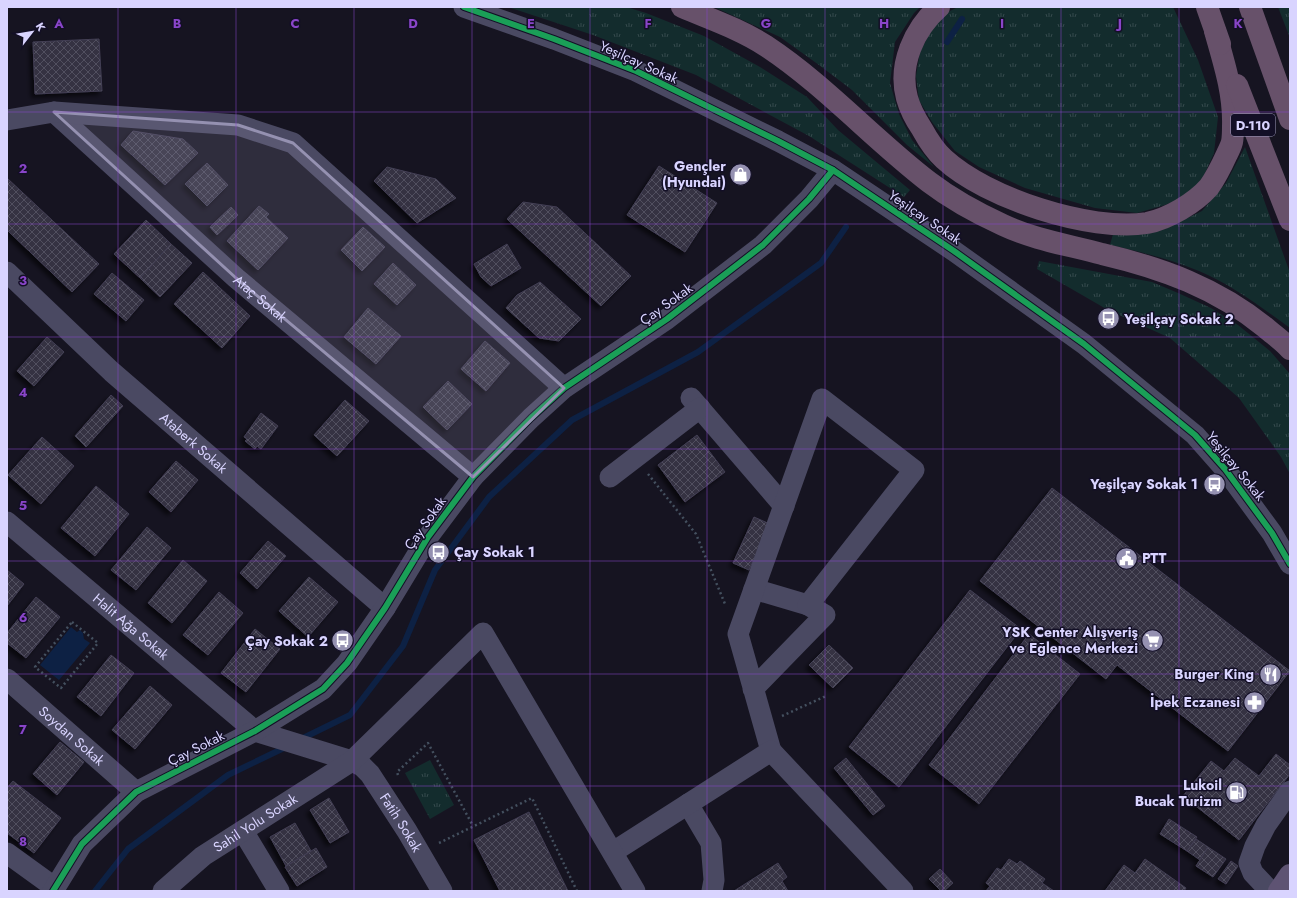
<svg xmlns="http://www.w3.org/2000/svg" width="1297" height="898" viewBox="0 0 1297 898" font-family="Jost,sans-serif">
<defs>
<pattern id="grass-tufts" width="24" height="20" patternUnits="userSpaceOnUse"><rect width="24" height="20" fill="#132c2d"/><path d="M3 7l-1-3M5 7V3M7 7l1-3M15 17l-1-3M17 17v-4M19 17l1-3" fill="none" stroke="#354a4c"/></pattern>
<pattern id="building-cross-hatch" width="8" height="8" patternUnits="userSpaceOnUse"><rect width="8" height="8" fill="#343243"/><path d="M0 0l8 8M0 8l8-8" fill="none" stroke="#514f5f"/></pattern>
<filter id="shadow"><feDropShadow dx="-3.5" dy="3.5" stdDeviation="2" flood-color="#0009"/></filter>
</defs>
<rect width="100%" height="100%" fill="#161421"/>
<g fill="url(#grass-tufts)">
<path d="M508 7H626L646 13 704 36 760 67 807 97 838 130 910 190 904 197 809 136 696 75 593 35Z"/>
<path d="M714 7H920L914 13 895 42 890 83 899 114 912 140 934 167 907 145 852 90 819 65 780 37Z"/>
<path d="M958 7H1173L1198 60 1218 117 1214 153 1202 180 1186 196 1165 205 1137 213 1095 208 1025 188 979 167 955 151 932 122 919 100 916 76 920 52 932 29 948 12Z"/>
<path d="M1278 7H1290V38Z"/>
<path d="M1245 147 1290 273V328C1262 308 1231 284 1199 271 1169 259 1142 252 1110 245L1113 234 1165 229 1202 211 1226 183Z"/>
<path d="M1039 261 1152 282 1178 293 1211 308 1238 325 1270 351 1290 374V474L1281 457 1239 398 1170 338 1108 310 1037 269Z"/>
<path d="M430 760 454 805 430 819 405 773Z"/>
</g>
<path fill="#0d2144" d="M71 627 77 632 80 630 83 633 84 639 90 643 59 680 40 665Z"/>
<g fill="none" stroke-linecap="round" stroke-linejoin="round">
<g stroke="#0d2144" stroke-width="6">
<path d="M947 42 962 19"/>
<path d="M301 739 350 715 403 646 435 570 489 497 572 420 698 352 821 263 846 227"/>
<path d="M95 891 128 849 228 775 286 747"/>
</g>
</g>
<g fill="url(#building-cross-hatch)" stroke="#433f54" filter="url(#shadow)">
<path d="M99 39 102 91 35 94 33 42Z"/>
<path d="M133 131 183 139 198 153 165 185 121 145Z"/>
<path d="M207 163 228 185 207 206 185 184Z"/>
<path d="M659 166 717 203 685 252 627 215Z"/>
<path d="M387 167 436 179 456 198 417 223 374 181Z"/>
<path d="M7 178 99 264 72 292 7 230Z"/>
<path d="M523 202 557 207 631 276 601 306 507 219Z"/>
<path d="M259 206 269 214 266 217 288 238 258 270 227 241Z"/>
<path d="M231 207 238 215 217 235 210 227Z"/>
<path d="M146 220 171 244 140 278 114 254Z"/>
<path d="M363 227 385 247 362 271 341 250Z"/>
<path d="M171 244 192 263 160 297 140 278Z"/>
<path d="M507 244 521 268 491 286 481 277 474 264Z"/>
<path d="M393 263 416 285 397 305 374 284Z"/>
<path d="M203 272 250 316 222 348 174 304Z"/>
<path d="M112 273 144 300 126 321 94 294Z"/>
<path d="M540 282 581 319 559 341 539 338 506 308 517 295Z"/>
<path d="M368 308 401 336 376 364 344 337Z"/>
<path d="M47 337 64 352 34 386 17 371Z"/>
<path d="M485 341 510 363 486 391 461 369Z"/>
<path d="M448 381 472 404 447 430 423 407Z"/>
<path d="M111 395 123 406 86 447 75 436Z"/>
<path d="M345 400 369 421 337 456 314 435Z"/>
<path d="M261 413 278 426 261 449 257 446 255 449 245 441 247 439 244 437Z"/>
<path d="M697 435 725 472 685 502 658 465Z"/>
<path d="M42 437 74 466 41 504 8 475Z"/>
<path d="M176 461 198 480 171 512 149 492Z"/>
<path d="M96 486 129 514 95 556 61 528Z"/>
<path d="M1052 488 1290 671 1228 751 1117 665 1106 679 980 581Z"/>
<path d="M754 517 770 524 749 570 733 563Z"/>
<path d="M147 527 171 548 136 590 111 570Z"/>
<path d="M268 541 286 556 257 589 240 573Z"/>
<path d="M183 560 207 581 172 623 148 603Z"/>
<path d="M7 570 24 584 7 606Z"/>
<path d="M309 577 338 602 308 637 279 611Z"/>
<path d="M970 590 1021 629 899 787 849 747Z"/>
<path d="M219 592 243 613 208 655 183 635Z"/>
<path d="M36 597 60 617 26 658 7 643V633Z"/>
<path d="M255 629 280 649 246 692 221 673Z"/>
<path d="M1029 634 1080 674 979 804 929 765Z"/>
<path d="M829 645 853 668 833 688 809 665Z"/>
<path d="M111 655 134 673 101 716 77 697Z"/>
<path d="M150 686 172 705 135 749 112 730Z"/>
<path d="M60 742 84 762 57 795 33 774Z"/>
<path d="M1276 754 1290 765V774L1239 840 1183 796 1211 761 1224 771 1235 758 1259 776Z"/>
<path d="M846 758 885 806 873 815 834 768Z"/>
<path d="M13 781 61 818 34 853 7 833V788Z"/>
<path d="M329 798 349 832 330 843 310 810Z"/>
<path d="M529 812 568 891H500L474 840Z"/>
<path d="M1169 819 1197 837 1187 851 1160 834Z"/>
<path d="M295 823 311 851 286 866 270 837Z"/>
<path d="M1196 839 1208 847 1200 860 1187 851Z"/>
<path d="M1208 847 1226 859 1213 877 1196 866Z"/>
<path d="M316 848 327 867 297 886 285 867Z"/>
<path d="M1009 859 1017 864 1020 861 1045 879 1042 883 1054 891H986L990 886 986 883 997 868 1001 870Z"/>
<path d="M1145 859 1186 888 1184 891H1105L1124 865 1135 873Z"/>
<path d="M1231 861 1238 866 1226 884 1218 879Z"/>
<path d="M778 863 787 877 782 881 788 891H734Z"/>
<path d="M940 869 953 883 944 891H941L929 879Z"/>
</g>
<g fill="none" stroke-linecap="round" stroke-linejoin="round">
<g stroke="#44505f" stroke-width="2.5" stroke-dasharray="2 3" stroke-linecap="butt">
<path d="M648 474 696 534 725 604"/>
<path d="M72 622 98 643 61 688 35 667Z"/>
<path d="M782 716 826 696"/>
<path d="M398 775 397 772 428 743 473 826"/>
<path d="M439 843 532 798 577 891"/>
</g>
<g stroke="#4a4962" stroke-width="21">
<path d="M464 7 554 39 636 71 778 141 833 170 954 251 1084 344 1195 435 1225 469 1272 533 1290 564"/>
<path id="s1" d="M54 112 236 278 473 477"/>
<path d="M7 120 54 112 238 125 293 143 564 388"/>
<path id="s2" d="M7 272 112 372 385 608"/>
<path d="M691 398 784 506"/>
<path d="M610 477 700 408"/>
<path id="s3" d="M7 522 255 731 352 761 362 766 370 774 407 831 442 891"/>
<path d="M754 589 808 605"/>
<path id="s4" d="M7 679 136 792"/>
<path d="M753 689 825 615 808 605 914 470 822 399 738 634 771 751"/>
<path d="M688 804 711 843 714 880 712 891"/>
<path d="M243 831 279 891"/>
<path d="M613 852 771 751 903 891"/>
<path d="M7 853 54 887"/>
<path d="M53 891 82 844 136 792 255 731 323 689 347 663 385 608 428 537 473 477 531 418 564 388 667 319 763 245 809 199 833 170"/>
<path id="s5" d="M163 891 203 856 352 761 483 633 635 891"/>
<path d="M1270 891 1253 873 1249 863 1255 846 1266 825 1290 791"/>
</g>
<path stroke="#5e5373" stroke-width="22" d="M1279 891 1290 875"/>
<g stroke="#67516a" stroke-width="22">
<path d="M682 7C710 19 740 29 766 46 825 85 873 139 929 182 950 198 979 214 1003 225 1035 240 1069 245 1102 254 1162 268 1217 288 1266 328 1274 335 1283 341 1290 349"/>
<path d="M939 7C914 29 898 65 907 98 910 109 916 120 922 129 928 140 935 151 944 159 986 198 1090 232 1147 223 1168 219 1195 203 1209 187 1216 177 1222 165 1227 154 1229 150 1231 146 1232 142 1233 137 1233 131 1233 126 1234 93 1224 63 1215 31"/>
<path d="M1207 7 1220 44"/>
<path d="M1250 7 1290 119"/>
<path d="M1237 85 1290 220"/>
</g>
<defs>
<g id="cycleway">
<path d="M464 7 554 39 636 71 778 141 833 170 954 251 1084 344 1195 435 1225 469 1272 533 1290 564"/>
<path d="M53 891 82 844 136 792 255 731 323 689 347 663 385 608 428 537 473 477 531 418 564 388 667 319 763 245 809 199 833 170"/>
</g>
</defs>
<use href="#cycleway" stroke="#130f26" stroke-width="8"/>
<use href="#cycleway" stroke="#1a9f57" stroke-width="6"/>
</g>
<path fill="#9591b1" fill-opacity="0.2" stroke="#9591b1" stroke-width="3" stroke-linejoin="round" d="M54 112 238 125 293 143 564 388 473 477 236 278Z"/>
<path fill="none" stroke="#8945c9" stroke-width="1" stroke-opacity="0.55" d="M118 7V891M236 7V891M354 7V891M472 7V891M590 7V891M707 7V891M825 7V891M943 7V891M1061 7V891M1179 7V891M7 112H1290M7 224H1290M7 337H1290M7 449H1290M7 561H1290M7 674H1290M7 786H1290"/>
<defs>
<symbol id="shop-disc" viewBox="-11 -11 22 22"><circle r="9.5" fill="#9591b1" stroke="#130f26"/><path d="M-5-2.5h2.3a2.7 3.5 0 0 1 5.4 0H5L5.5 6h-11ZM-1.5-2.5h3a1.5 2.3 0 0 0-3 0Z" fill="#fff"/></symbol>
<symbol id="bus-disc" viewBox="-11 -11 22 22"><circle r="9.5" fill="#9591b1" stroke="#130f26"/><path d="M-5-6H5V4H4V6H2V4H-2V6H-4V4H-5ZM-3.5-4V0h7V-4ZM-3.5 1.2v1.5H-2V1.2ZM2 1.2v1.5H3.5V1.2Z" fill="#fff"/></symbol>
<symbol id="civic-disc" viewBox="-11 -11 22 22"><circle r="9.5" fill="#9591b1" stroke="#130f26"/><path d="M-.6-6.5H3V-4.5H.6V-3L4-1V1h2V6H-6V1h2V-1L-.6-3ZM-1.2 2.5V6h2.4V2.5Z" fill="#fff"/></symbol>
<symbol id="supermarket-disc" viewBox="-11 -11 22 22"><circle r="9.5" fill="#9591b1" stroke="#130f26"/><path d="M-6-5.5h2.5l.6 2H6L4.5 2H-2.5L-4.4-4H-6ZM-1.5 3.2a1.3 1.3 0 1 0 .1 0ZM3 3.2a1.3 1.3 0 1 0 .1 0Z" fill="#fff"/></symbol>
<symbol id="restaurant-disc" viewBox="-11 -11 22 22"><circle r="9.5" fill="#9591b1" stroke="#130f26"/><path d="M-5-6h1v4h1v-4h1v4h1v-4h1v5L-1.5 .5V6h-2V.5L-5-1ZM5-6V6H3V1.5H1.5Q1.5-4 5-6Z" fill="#fff"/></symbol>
<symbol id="pharmacy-disc" viewBox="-11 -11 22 22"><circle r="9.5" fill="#9591b1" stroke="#130f26"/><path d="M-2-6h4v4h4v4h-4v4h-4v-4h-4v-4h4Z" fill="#fff"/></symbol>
<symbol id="fuel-disc" viewBox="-11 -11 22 22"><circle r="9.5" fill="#9591b1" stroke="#130f26"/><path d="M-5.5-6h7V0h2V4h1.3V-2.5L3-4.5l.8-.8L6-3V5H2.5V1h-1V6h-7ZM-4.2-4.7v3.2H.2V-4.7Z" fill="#fff"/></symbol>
</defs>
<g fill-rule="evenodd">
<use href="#shop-disc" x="728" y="162" width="25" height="25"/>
<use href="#bus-disc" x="1096" y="306" width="25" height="25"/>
<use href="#bus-disc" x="1202" y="472" width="25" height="25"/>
<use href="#bus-disc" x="426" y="540" width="25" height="25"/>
<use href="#civic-disc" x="1114" y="546" width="25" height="25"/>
<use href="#supermarket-disc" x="1140" y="628" width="25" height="25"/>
<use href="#bus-disc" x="330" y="628" width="25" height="25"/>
<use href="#restaurant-disc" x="1258" y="662" width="25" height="25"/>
<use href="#pharmacy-disc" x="1242" y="690" width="25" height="25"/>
<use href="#fuel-disc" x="1224" y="780" width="25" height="25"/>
</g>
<g text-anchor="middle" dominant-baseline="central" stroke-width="3" stroke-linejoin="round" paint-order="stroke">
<rect fill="#130f26" stroke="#9e99be" stroke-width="1" x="1231" y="114" width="44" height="22" rx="3"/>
<g font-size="13" font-weight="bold" fill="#d9d4ff">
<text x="1253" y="125">D-110</text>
</g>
<g font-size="14" fill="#d9d4ff" stroke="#130f26">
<text transform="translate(639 62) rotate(24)">Yeşilçay Sokak</text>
<text transform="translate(925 217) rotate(34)">Yeşilçay Sokak</text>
<text stroke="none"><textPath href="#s1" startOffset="278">Ataç Sokak</textPath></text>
<text transform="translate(666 304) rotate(-36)">Çay Sokak</text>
<text stroke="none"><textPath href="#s2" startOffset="253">Ataberk Sokak</textPath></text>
<text transform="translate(1236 466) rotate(51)">Yeşilçay Sokak</text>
<text transform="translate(425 523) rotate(-55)">Çay Sokak</text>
<text stroke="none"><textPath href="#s3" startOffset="162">Halit Ağa Sokak</textPath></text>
<text stroke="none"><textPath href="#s4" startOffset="86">Soydan Sokak</textPath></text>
<text transform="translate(196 748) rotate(-27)">Çay Sokak</text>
<text stroke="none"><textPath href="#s3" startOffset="506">Fatih Sokak</textPath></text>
<text stroke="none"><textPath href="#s5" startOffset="115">Sahil Yolu Sokak</textPath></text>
</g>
<g font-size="14" font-weight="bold" fill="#d9d4ff" stroke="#130f26" text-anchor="end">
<text x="726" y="166">Gençler<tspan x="726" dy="16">(Hyundai)</tspan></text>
<text x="1124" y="319" text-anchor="start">Yeşilçay Sokak 2</text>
<text x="1198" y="484">Yeşilçay Sokak 1</text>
<text x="454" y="552" text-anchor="start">Çay Sokak 1</text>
<text x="1142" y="558" text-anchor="start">PTT</text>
<text x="1138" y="632">YSK Center Alışveriş<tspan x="1138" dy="16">ve Eğlence Merkezi</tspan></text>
<text x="328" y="641">Çay Sokak 2</text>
<text x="1254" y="674">Burger King</text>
<text x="1240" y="702">İpek Eczanesi</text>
<text x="1222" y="785">Lukoil<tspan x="1222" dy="16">Bucak Turizm</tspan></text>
</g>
</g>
<g font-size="13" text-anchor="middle" font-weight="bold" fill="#8945c9" stroke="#130f26" stroke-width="3" stroke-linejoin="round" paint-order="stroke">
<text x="59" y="28">A</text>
<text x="177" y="28">B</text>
<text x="295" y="28">C</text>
<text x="413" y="28">D</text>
<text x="531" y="28">E</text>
<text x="648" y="28">F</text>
<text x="766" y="28">G</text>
<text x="884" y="28">H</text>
<text x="1002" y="28">I</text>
<text x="1120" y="28">J</text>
<text x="1238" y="28">K</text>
<text x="23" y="173">2</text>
<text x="23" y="285">3</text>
<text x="23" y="397">4</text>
<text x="23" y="510">5</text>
<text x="23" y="622">6</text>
<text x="23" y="734">7</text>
<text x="23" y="846">8</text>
</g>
<rect width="1297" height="898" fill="none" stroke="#d9d4ff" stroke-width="16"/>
<g transform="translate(32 32) rotate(59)" stroke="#130f26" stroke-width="3" paint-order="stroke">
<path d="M0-3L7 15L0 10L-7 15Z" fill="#d9d4ff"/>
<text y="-6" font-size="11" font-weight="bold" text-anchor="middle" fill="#d9d4ff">K</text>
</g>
</svg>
